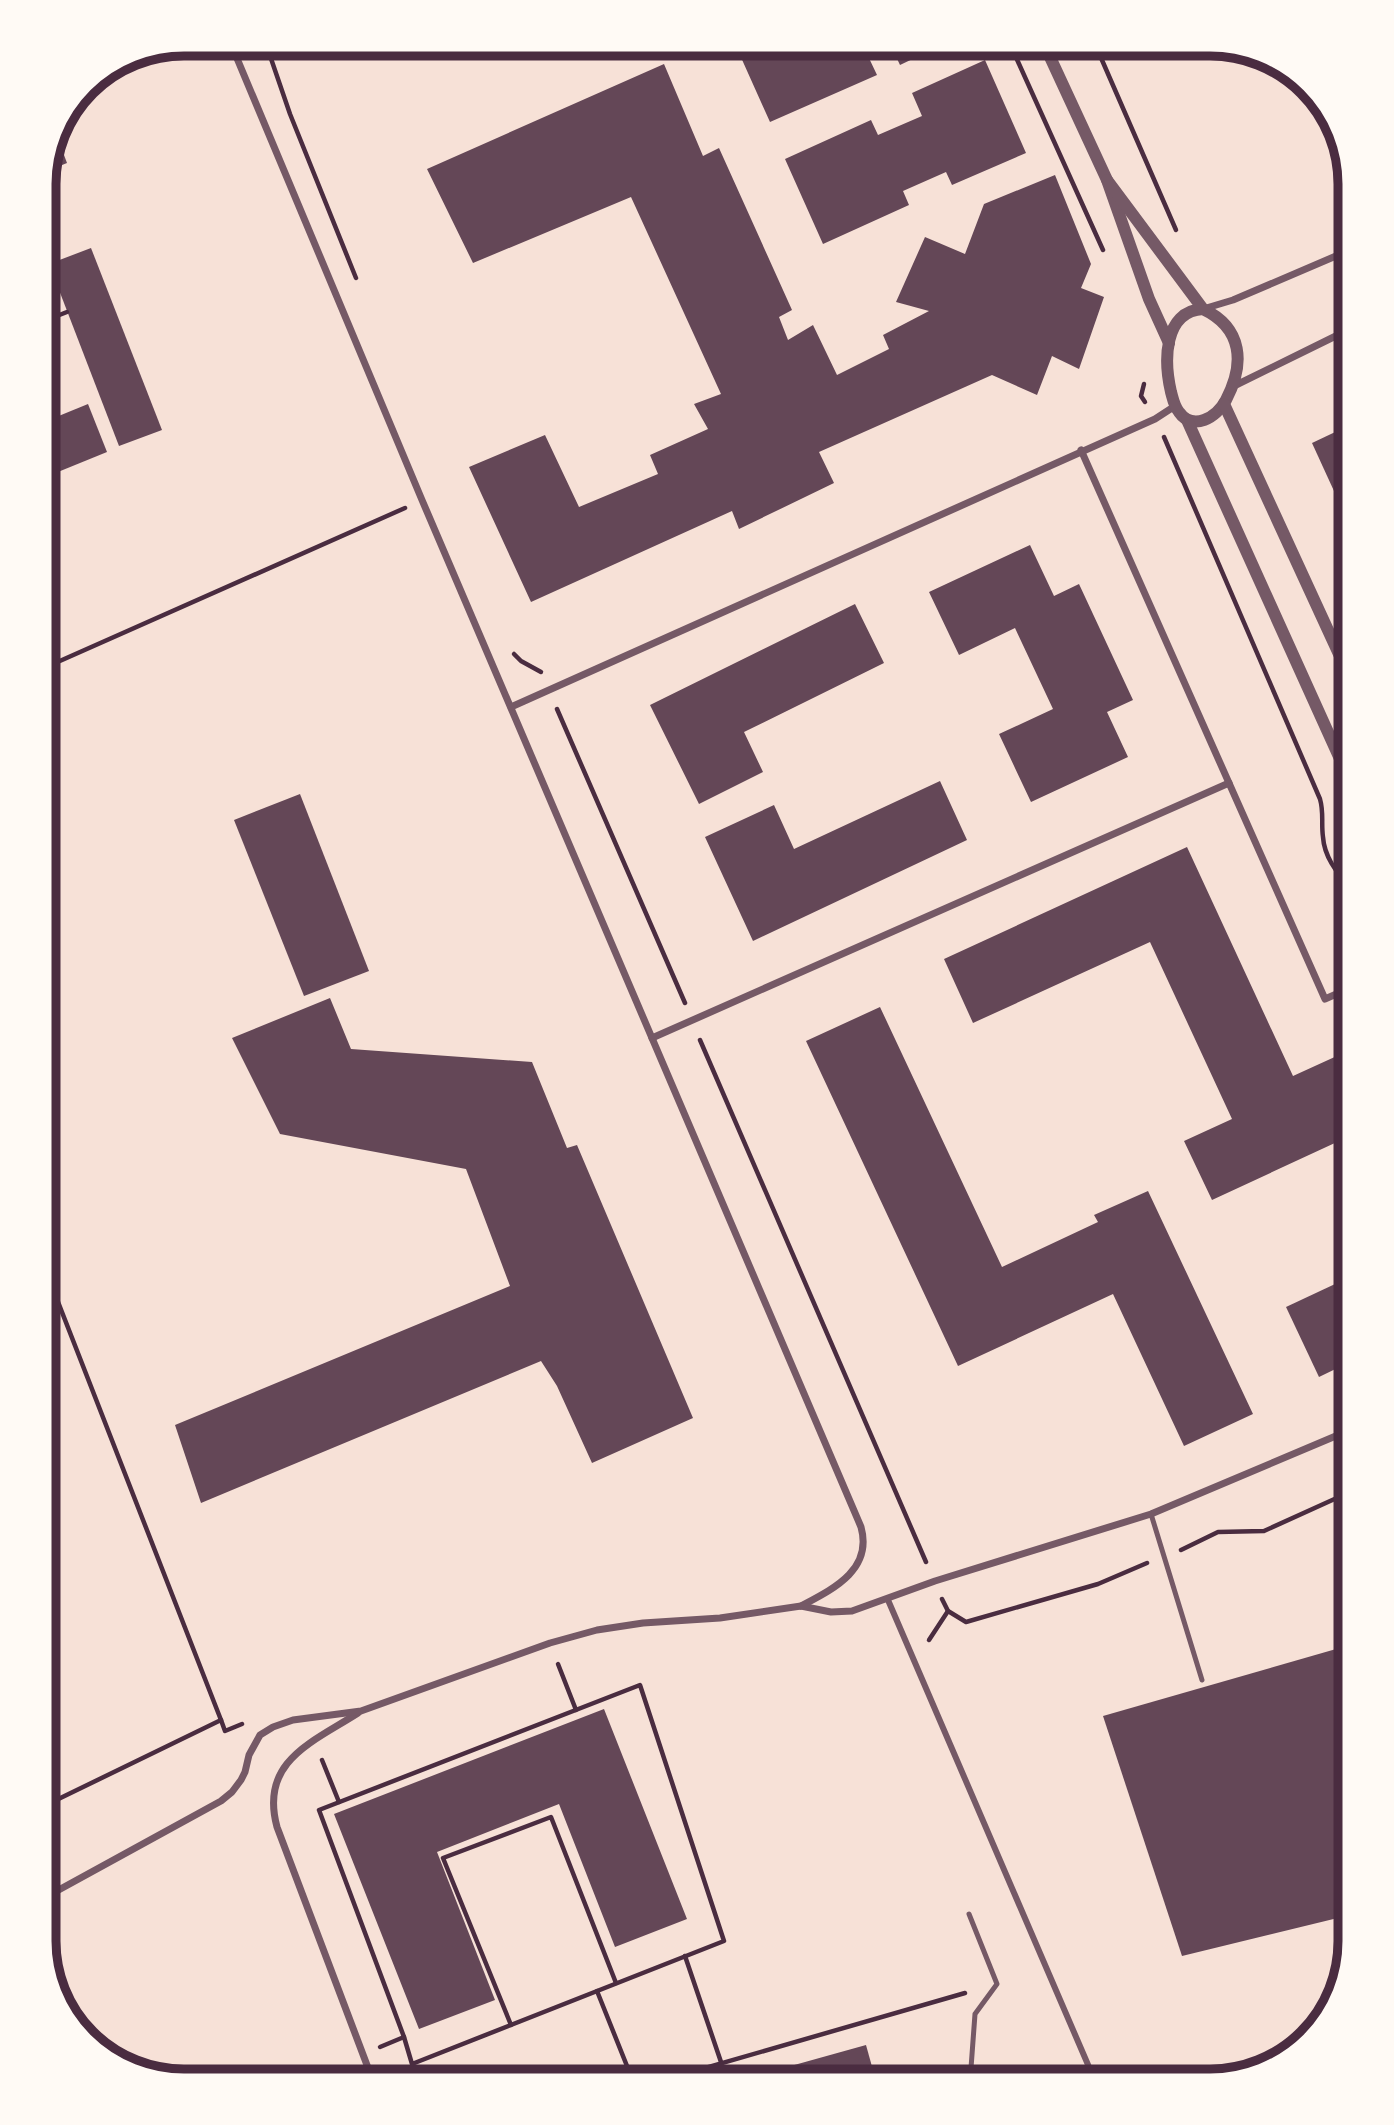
<svg xmlns="http://www.w3.org/2000/svg" width="1394" height="2125" viewBox="0 0 1394 2125" font-family="'Work Sans',sans-serif">
<rect width="100%" height="100%" fill="#f7e1d7"/>
<g fill="#644757">
<path d="M735 44H944L900 65 891 46 868 56 877 75 770 122Z"/>
<path d="M985 60 1026 153 952 185 946 172 903 191 909 205 823 244 785 159 871 120 878 135 922 116 912 93Z"/>
<path d="M664 64 703 156 719 148 792 310 779 317 788 340 813 325 837 375 889 349 883 335 929 311 896 302 925 237 965 254 984 204 1055 175 1091 264 1081 288 1104 297 1079 369 1052 356 1037 395 992 375 819 452 834 483 739 529 732 511 531 602 469 467 545 435 579 507 658 474 650 455 708 429 694 404 721 394 631 197 473 263 427 169Z"/>
<path d="M61 121 67 135 58 139 67 163 45 172 55 130Z"/>
<path d="M91 248 162 430 119 446 49 264Z"/>
<path d="M88 404 107 452 53 474 44 451V422Z"/>
<path d="M1350 425V526L1312 443Z"/>
<path d="M1030 545 1054 596 1079 584 1133 700 1107 712 1128 757 1031 802 999 734 1053 709 1015 628 959 655 929 592Z"/>
<path d="M855 604 884 663 744 732 763 772 699 804 650 705Z"/>
<path d="M940 781 967 840 753 941 705 837 774 805 794 849Z"/>
<path d="M300 794 369 971 304 996 234 820Z"/>
<path d="M1187 847 1293 1076 1350 1050V1136L1212 1200 1184 1141 1232 1119 1150 942 973 1023 944 959Z"/>
<path d="M330 998 351 1049 532 1062 567 1148 577 1145 693 1418 592 1463 557 1386 541 1361 201 1503 175 1425 510 1286 466 1169 280 1134 232 1038Z"/>
<path d="M880 1007 1002 1267 1098 1222 1094 1215 1148 1191 1253 1414 1184 1446 1113 1294 958 1366 806 1041Z"/>
<path d="M1350 1277V1362L1319 1377 1286 1307Z"/>
<path d="M1350 1645V1915L1182 1956 1103 1716Z"/>
<path d="M604 1709 687 1919 615 1947 559 1804 437 1852 495 2000 419 2029 334 1814Z"/>
<path d="M866 2045 876 2081H752L751 2077Z"/>
</g>
<g fill="none" stroke-linecap="round" stroke-linejoin="round">
<g stroke="#4a2c40" stroke-width="4.5">
<path d="M266 44 290 114 356 278"/>
<path d="M1010 44 1103 250"/>
<path d="M1095 44 1176 230"/>
<path d="M44 321 67 312"/>
<path d="M1144 384 1141 396 1145 402"/>
<path d="M1164 437 1320 799C1324 813 1321 823 1323 837 1324 854 1336 875 1350 884"/>
<path d="M514 654 521 661 541 672"/>
<path d="M44 668 405 508"/>
<path d="M557 709 685 1003"/>
<path d="M700 1040 926 1562"/>
<path d="M44 1266 221 1720 225 1731 242 1724"/>
<path d="M1181 1550 1218 1532 1264 1531 1350 1492"/>
<path d="M942 1599 948 1611 966 1622 1098 1584 1147 1563"/>
<path d="M929 1640 948 1611"/>
<path d="M558 1664 576 1710"/>
<path d="M640 1685 724 1941 412 2064 404 2037 319 1810Z"/>
<path d="M322 1760 339 1802"/>
<path d="M44 1806 221 1720"/>
<path d="M685 1956 721 2062"/>
<path d="M597 1991 633 2081"/>
<path d="M511 2025 443 1858 551 1817 616 1983"/>
<path d="M380 2047 404 2037"/>
<path d="M660 2081 965 1993"/>
</g>
<g stroke="#755966" stroke-width="5">
<path d="M1151 1514 1202 1680"/>
<path d="M969 1914 997 1984 975 2014 971 2068 972 2081"/>
</g>
<path stroke="#755966" stroke-width="6" d="M888 1600 1095 2081"/>
<g stroke="#755966" stroke-width="7">
<path d="M231 44 422 500 861 1527C873 1570 833 1589 801 1606"/>
<path d="M1203 309 1233 300 1350 250"/>
<path d="M1234 386 1350 329"/>
<path d="M1081 450 1325 999 1350 988"/>
<path d="M511 707 1155 419 1175 406"/>
<path d="M652 1038 1229 783"/>
<path d="M358 1713C313 1742 259 1761 277 1827L373 2081"/>
<path d="M44 1898 221 1801 232 1792 241 1780 245 1772 249 1755 260 1735 273 1727 293 1720 361 1711 550 1643 597 1630 643 1623 720 1618 801 1606 831 1612 852 1611 935 1581 1151 1514 1350 1430"/>
</g>
<g stroke="#755966" stroke-width="12">
<path d="M1044 44 1107 180 1149 299 1169 343"/>
<path d="M1107 180 1203 309C1243 328 1245 364 1226 400 1217 417 1193 432 1179 412 1174 406 1173 399 1171 392 1164 362 1163 311 1203 309"/>
<path d="M1224 404 1350 678"/>
<path d="M1187 420 1350 781"/>
</g>
</g>
<path d="M0 0H1394V2125H0ZM184 56H1210A128 128 0 0 1 1338 184V1941A128 128 0 0 1 1210 2069H184A128 128 0 0 1 56 1941V184A128 128 0 0 1 184 56Z" fill="#fffaf5" fill-rule="evenodd"/>
<path fill="none" stroke="#4a2c40" stroke-width="9" d="M184 56H1210A128 128 0 0 1 1338 184V1941A128 128 0 0 1 1210 2069H184A128 128 0 0 1 56 1941V184A128 128 0 0 1 184 56Z"/>
</svg>
